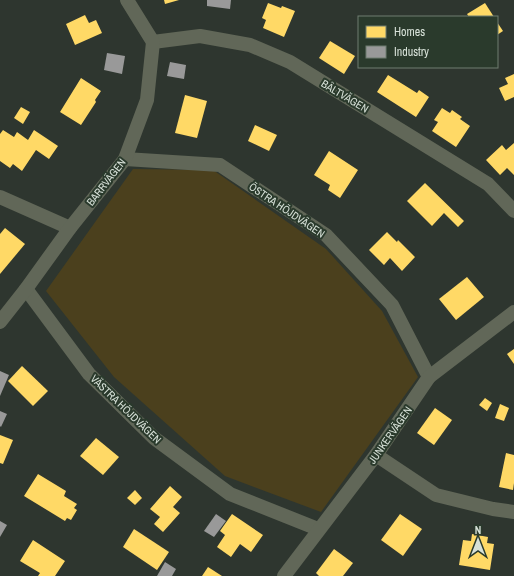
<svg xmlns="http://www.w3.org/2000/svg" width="514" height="576" viewBox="0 0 514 576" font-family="'Archivo Narrow',sans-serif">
<rect width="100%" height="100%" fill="#2e362f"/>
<path fill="#4b401d" d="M133 169 213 170 326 249 382 311 418 377 321 512 225 476 114 377 46 291Z"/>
<g fill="#ffd966">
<path d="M164 0H179L165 4Z"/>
<path d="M268 3 281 8 282 6 295 11 284 37 263 28 266 20 262 18Z"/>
<path d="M485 3 494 17H469L467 14Z"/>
<path d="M85 15 89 23 96 20 102 33 75 45 66 24Z"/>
<path d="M497 22 503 31 497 35Z"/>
<path d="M330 41 355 56 344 74 319 58Z"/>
<path d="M514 74V97L505 101 499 88 508 84 505 78Z"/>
<path d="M388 75 417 93 419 90 429 97 416 117 377 92Z"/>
<path d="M81 78 101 91 95 100 96 102 81 125 60 112Z"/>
<path d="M185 95 207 101 197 138 175 133Z"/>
<path d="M21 107 30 112 23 124 14 118Z"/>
<path d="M442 108 450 113 452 110 462 117 460 119 470 126 456 147 432 131 438 122 434 120Z"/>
<path d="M255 125 277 135 269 151 248 141Z"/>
<path d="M3 130 14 137 17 132 28 140 34 130 58 146 49 159 36 150 22 171 13 164 10 168 0 161V134Z"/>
<path d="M514 143V175L507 168 500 175 486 160 502 145 506 150Z"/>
<path d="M329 151 358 170 340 198 328 190 330 185 314 175Z"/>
<path d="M425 183 464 221 458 227 444 213 432 226 407 201Z"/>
<path d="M5 228 25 244 0 274V234Z"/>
<path d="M387 232 397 242 398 240 415 257 402 271 390 258 384 265 369 250Z"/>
<path d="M467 277 484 297 456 320 439 299Z"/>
<path d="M514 349V364L507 354Z"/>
<path d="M22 366 48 391 33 406 8 381Z"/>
<path d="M485 398 492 403 487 411 479 405Z"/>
<path d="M500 404 509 408 504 421 495 418Z"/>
<path d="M435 408 452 420 434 445 417 433Z"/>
<path d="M0 435 13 440 3 464 0 463Z"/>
<path d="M96 438 119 457 103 475 80 456Z"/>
<path d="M506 453 514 455V483L513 490 499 487Z"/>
<path d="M38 474 66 491 64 496 77 504 74 508 77 510 71 520 67 518 65 521 24 496Z"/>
<path d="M170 486 182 497 173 507 180 513 163 532 154 524 160 517 150 509Z"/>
<path d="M135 490 142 498 135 505 127 498Z"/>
<path d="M232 514 263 535 251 552 240 544 231 557 217 547 225 535 220 531Z"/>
<path d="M400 514 422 529 403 556 381 540Z"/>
<path d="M134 529 169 552 157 570 123 547Z"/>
<path d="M472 534 488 537 487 543 494 544 490 570 459 565 463 540 471 541Z"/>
<path d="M33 540 65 561 55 576H38L40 573 20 561Z"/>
<path d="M334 549 353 563 343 576H319L316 573Z"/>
<path d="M208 567 222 576H202Z"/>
</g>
<g fill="#999">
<path d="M207 0H231L230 9 207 6Z"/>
<path d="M107 53 125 56 122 74 104 70Z"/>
<path d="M170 62 186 65 184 79 167 76Z"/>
<path d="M0 371 9 375 0 396Z"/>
<path d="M0 411 7 414 1 427 0 426Z"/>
<path d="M216 514 226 521 214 537 204 531Z"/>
<path d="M0 521 7 525 0 537Z"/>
<path d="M165 562 176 569 172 576H157Z"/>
</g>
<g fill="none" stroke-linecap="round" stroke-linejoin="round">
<g stroke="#616758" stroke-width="14">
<path d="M153 42 200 36 250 45 290 62 488 184 514 211"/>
<path d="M125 159 220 165 326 235 392 305 429 377"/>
<path d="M0 197 70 228"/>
<path d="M26 289 89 374 154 438 230 494 318 529"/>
<path d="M0 322 26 289 70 228 125 159 147 100 153 42 127 0"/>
<path d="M376 455 436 495 493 509 514 512"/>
<path d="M284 576 376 455 429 377 514 312"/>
</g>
</g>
<g text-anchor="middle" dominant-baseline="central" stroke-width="4" stroke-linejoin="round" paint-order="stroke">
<g font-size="11" fill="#d7e1d8" stroke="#2a3a2c">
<text transform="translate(345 96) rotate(31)">BÄLTVÄGEN</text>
<text transform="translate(106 182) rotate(-52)">BARRVÄGEN</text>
<text transform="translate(287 210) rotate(34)">ÖSTRA HÖJDVÄGEN</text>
<text transform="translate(126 409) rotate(44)">VÄSTRA HÖJDVÄGEN</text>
<text transform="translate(390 435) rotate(-55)">JUNKERVÄGEN</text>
</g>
</g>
<rect x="358" y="16" width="140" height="52" fill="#2a3a2c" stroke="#6f7d71"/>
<rect x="366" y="26" width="20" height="12" fill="#ffd966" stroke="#6f7d71"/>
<text x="394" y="36" font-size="12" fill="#d7e1d8">Homes</text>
<rect x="366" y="46" width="20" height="12" fill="#999999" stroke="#6f7d71"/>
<text x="394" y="56" font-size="12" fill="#d7e1d8">Industry</text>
<g transform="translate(478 540)" stroke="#2a3a2c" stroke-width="3" paint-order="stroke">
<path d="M0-3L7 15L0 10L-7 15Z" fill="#d7e1d8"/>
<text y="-6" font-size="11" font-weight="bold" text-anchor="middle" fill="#d7e1d8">N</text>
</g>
</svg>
